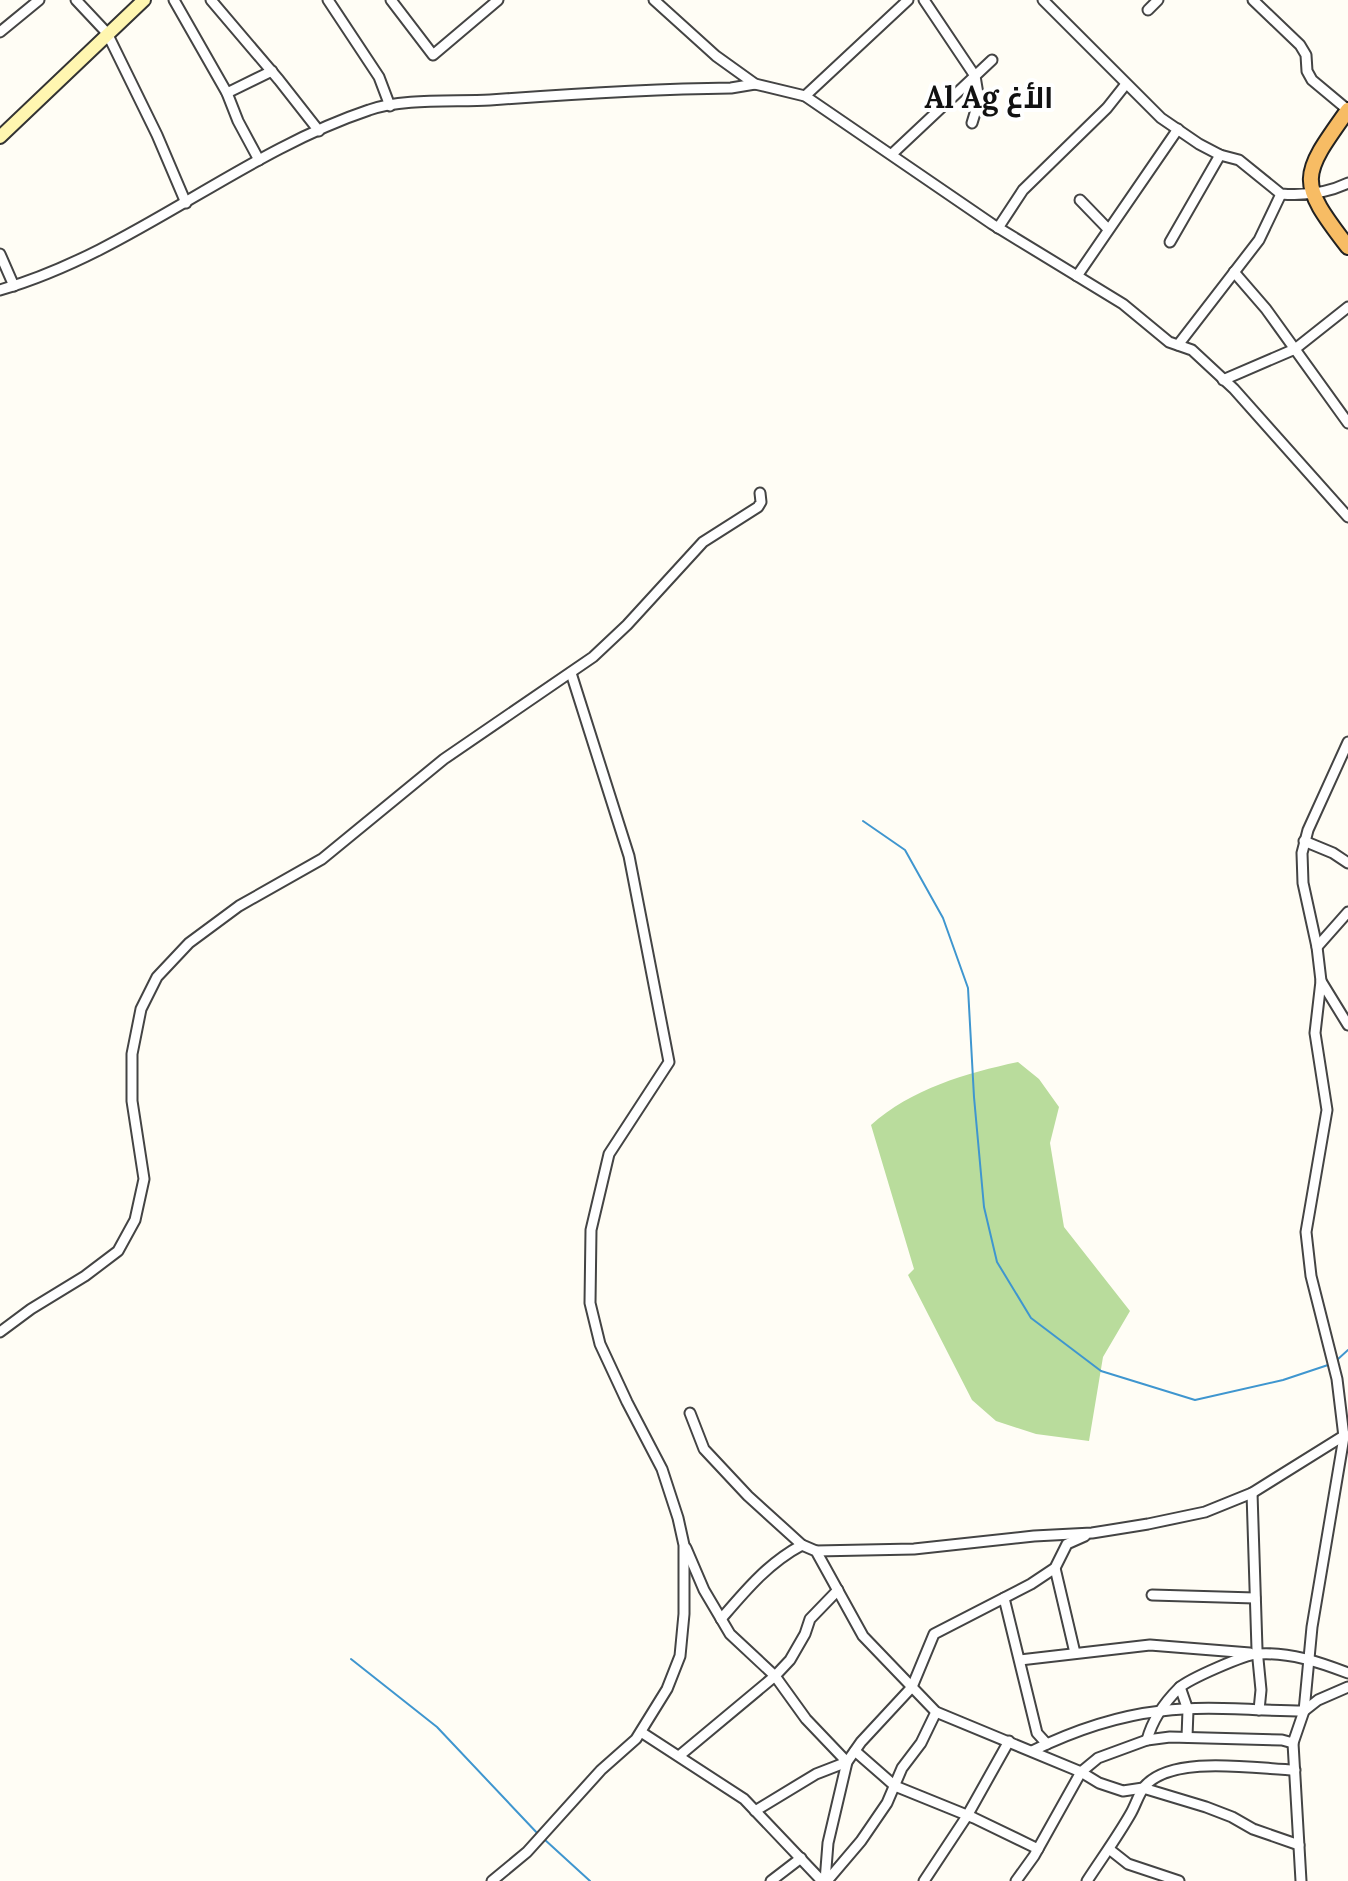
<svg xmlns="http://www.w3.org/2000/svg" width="1348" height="1881" viewBox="0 0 1348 1881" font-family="Lora,Cairo,serif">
<rect width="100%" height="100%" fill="#fffdf5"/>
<path fill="#b9dc9c" d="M1018 1062 1039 1079 1059 1107 1050 1143 1064 1227 1130 1311 1103 1357 1089 1441 1036 1434 996 1421 972 1400 908 1275 914 1269 871 1125C911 1089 966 1073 1018 1062Z"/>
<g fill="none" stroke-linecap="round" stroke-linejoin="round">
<g stroke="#3f96cf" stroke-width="2">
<path d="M863 821 905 850 943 918 968 988 974 1097 984 1207 997 1262 1031 1318 1101 1371 1195 1400 1283 1380 1328 1365"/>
<path d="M1337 1360 1348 1350"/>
<path d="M351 1659 437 1727 539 1835"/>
<path d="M544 1839 590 1881"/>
</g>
<defs>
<g id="minor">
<path d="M76 0 107 33 157 135 186 203"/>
<path d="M174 0 227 93 238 121 259 160"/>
<path d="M211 0 279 80 319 131"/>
<path d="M328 0 379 77 390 106"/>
<path d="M391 0 433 55 498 0"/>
<path d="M654 0 716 56 755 84 805 96 992 224 1123 304 1169 342 1192 350 1234 389 1348 517"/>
<path d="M924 0 975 76 979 100 972 123"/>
<path d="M1043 0 1161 118 1199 144 1220 155 1239 160 1281 194C1304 196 1327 193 1348 183"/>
<path d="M1253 0 1300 45 1306 55 1307 71 1312 80 1348 110"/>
<path d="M1148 10 1158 0"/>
<path d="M0 32 39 0"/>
<path d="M227 93 272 71"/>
<path d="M805 96 908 0"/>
<path d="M892 154 992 60"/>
<path d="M1080 200 1108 229"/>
<path d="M998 228 1023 190 1107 108 1126 84"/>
<path d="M1170 242 1220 155"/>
<path d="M0 254 14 286"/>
<path d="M1234 272 1266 309 1348 423"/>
<path d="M1077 276 1178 129"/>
<path d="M0 290C132 252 240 153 369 110 402 98 454 102 490 100 570 94 651 89 731 88L755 84"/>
<path d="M1178 345 1259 240 1281 194"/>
<path d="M1223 380 1295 349 1348 307"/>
<path d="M1304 841 1333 853 1348 863"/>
<path d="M1317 947 1348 912"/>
<path d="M1321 981 1348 1025"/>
<path d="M0 1332 31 1309 85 1276 118 1251 135 1220 144 1179 132 1101V1054L141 1009 157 977 189 943 239 906 322 859 444 759 593 657 627 625 703 542 758 507 761 502 760 493"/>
<path d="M690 1413 704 1449 748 1496 802 1545 816 1551 863 1636 936 1712 1081 1772 1099 1783 1123 1791 1143 1788 1206 1807 1232 1817 1253 1829 1299 1845"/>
<path d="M1252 1493 1257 1649 1261 1690 1259 1710"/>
<path d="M686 1548 704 1590 730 1634 775 1676 806 1719 847 1762 816 1774 755 1811"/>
<path d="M816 1551 914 1549 1034 1536 1092 1533 1148 1524 1205 1512 1252 1493 1345 1435"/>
<path d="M1055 1568 1075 1653"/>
<path d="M1152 1595 1255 1598"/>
<path d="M1004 1598 1037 1733 1047 1744"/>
<path d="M721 1619C745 1591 768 1563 802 1545"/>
<path d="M1020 1660 1150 1645 1250 1653"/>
<path d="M1180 1687 1188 1710 1187 1737"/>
<path d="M641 1732 744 1799 822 1881"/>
<path d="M1147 1740C1152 1721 1165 1702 1179 1688 1189 1679 1245 1654 1258 1654 1290 1652 1319 1662 1348 1673"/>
<path d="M855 1751 895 1786 974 1818 1038 1849"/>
<path d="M1032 1751C1073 1731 1116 1716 1161 1711 1208 1705 1257 1711 1304 1711L1318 1700 1348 1687"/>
<path d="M679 1756 775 1676 790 1660 805 1634 810 1619 838 1590"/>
<path d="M1109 1849 1128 1864 1179 1881"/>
<path d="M492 1881 527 1852 601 1770 636 1739 667 1689 680 1656 684 1614V1545L678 1518 662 1469 627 1402 600 1344 590 1303 591 1230 609 1154 669 1062 629 856 571 673"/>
<path d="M771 1881 801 1858"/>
<path d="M825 1881 828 1843 847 1762 861 1742 912 1687 934 1634 1031 1584 1055 1568 1067 1544 1085 1536"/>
<path d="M827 1881 861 1841 887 1803 902 1768 921 1743 936 1712"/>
<path d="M924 1881 967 1816 1009 1741"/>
<path d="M1016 1881 1034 1856 1081 1772 1098 1758 1147 1740 1170 1737 1282 1740 1293 1743"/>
<path d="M1087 1881C1102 1858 1118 1836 1131 1813 1136 1804 1139 1793 1145 1786 1173 1754 1257 1769 1295 1770"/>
<path d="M1301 1881 1293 1743 1304 1711 1312 1627 1344 1437 1337 1379 1311 1276 1306 1232 1327 1110 1315 1033 1321 981 1317 947 1303 883 1302 853 1308 830 1348 742"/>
</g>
<path id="secondary" d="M0 137 144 0"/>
<path id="trunk" d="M1348 110C1300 177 1297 181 1348 247"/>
</defs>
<use href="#minor" stroke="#444" stroke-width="13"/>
<use href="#secondary" stroke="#333" stroke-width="16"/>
<use href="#trunk" stroke="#222" stroke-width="18"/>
<use href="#minor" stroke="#fff" stroke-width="9"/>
<use href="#secondary" stroke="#fff6b0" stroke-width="12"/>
<use href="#trunk" stroke="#f7bc64" stroke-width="14"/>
</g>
<g text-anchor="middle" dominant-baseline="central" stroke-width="8" stroke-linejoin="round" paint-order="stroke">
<g font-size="30" font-weight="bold" fill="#111" stroke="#fff">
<text x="989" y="97">Al Ag الأغ</text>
</g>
</g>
</svg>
